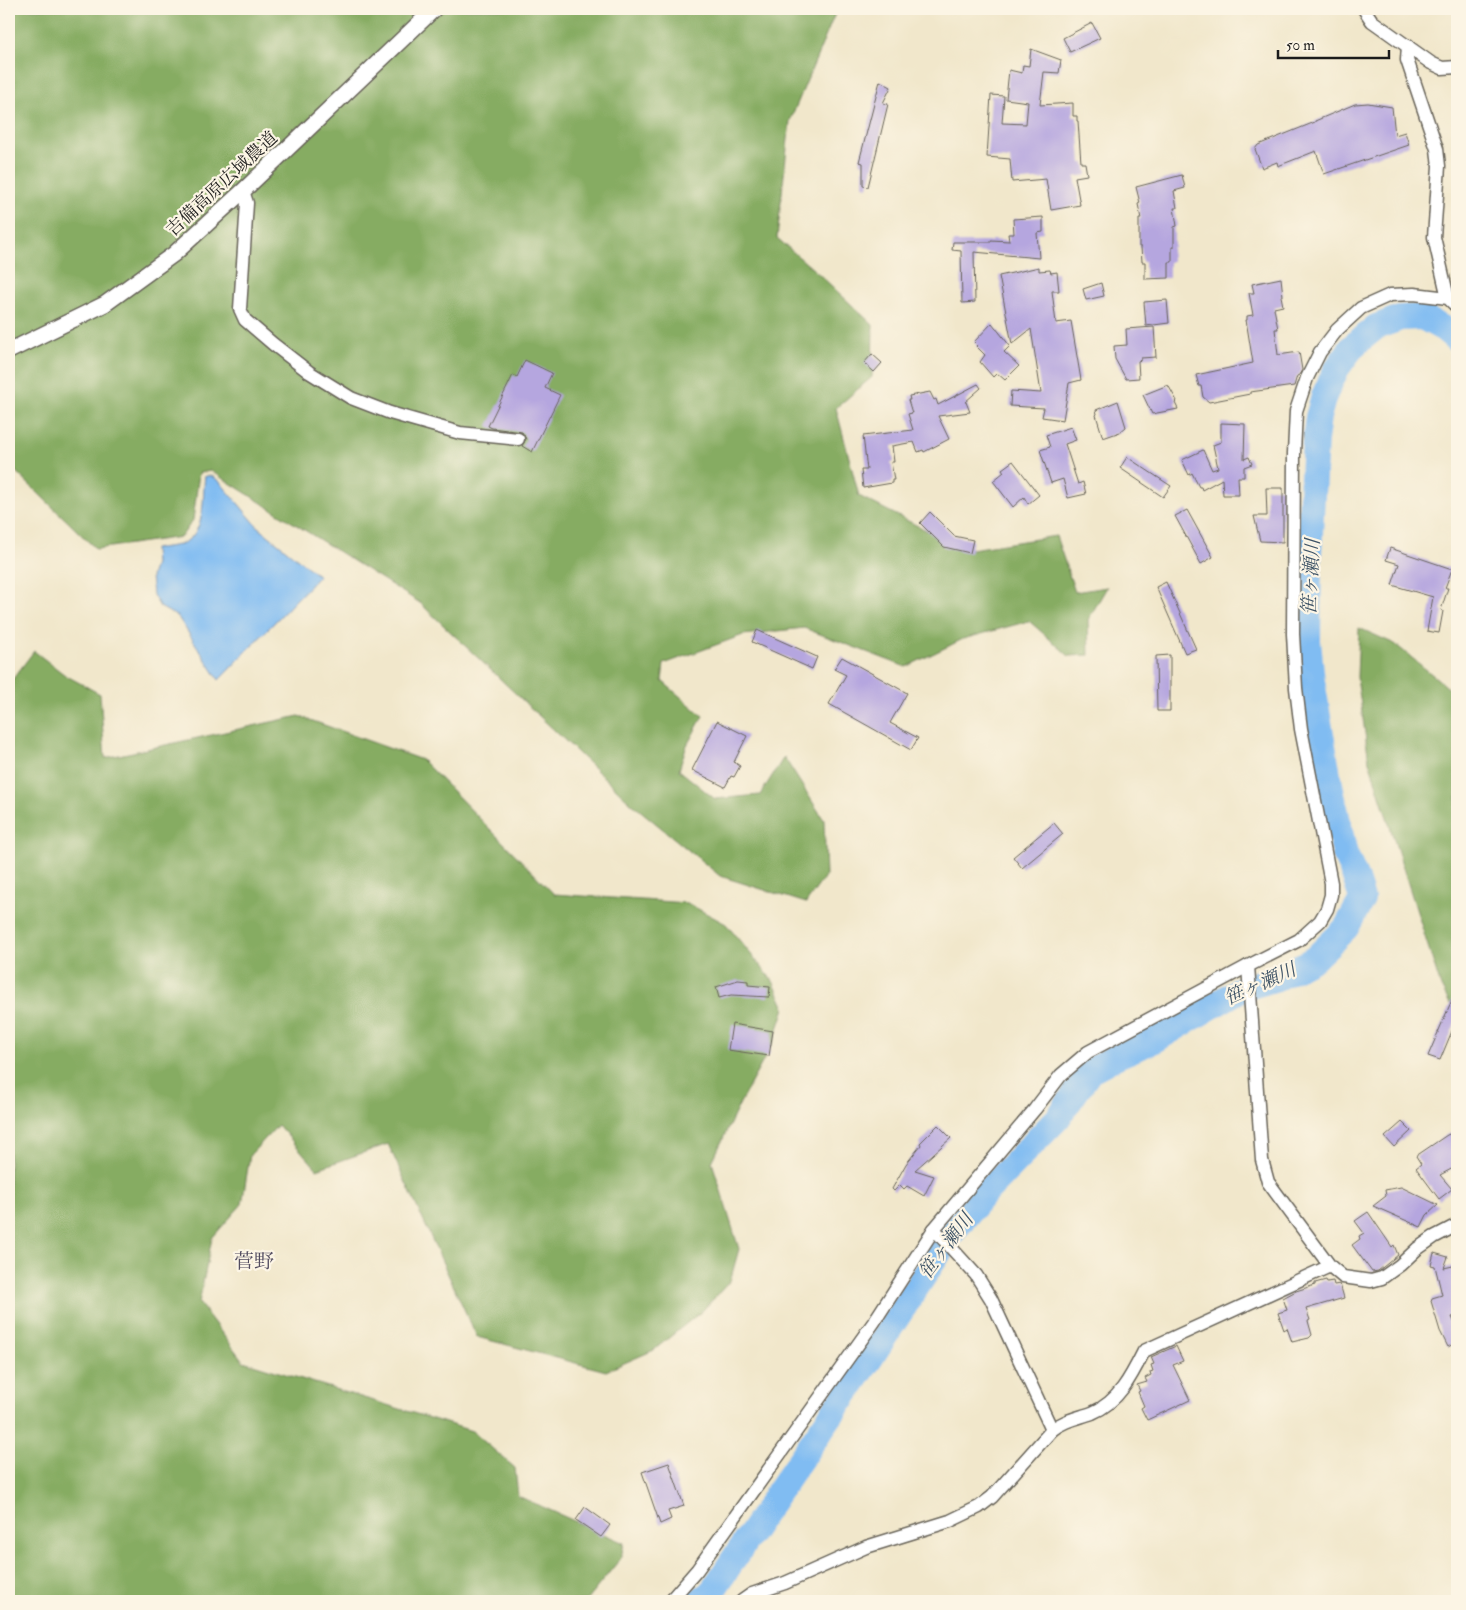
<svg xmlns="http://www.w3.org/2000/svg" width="1466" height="1610" viewBox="0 0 1466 1610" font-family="'IM FELL Double Pica','Noto Serif JP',serif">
<rect width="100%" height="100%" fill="#fcf5e5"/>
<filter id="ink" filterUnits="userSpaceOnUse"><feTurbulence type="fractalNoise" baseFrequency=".02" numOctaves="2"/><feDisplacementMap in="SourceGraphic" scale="10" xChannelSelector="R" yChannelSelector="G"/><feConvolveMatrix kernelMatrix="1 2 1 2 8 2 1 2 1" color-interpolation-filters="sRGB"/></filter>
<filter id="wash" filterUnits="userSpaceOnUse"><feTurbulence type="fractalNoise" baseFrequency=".0096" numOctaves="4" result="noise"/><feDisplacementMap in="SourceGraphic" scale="20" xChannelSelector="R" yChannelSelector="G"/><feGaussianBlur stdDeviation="1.12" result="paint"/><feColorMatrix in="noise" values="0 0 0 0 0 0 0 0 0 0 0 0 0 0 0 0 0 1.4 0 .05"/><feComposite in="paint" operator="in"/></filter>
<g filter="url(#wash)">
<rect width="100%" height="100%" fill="#f1e7cb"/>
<g fill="#86ac62" stroke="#51643f">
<path d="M9 9H837L790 121 777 238 821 276 873 325 872 377 836 408 859 496 965 550 1056 536 1075 592 1107 587 1088 620 1089 655 1069 656 1029 621 963 639 906 667 804 628 743 635 664 664 662 681 703 716 686 747 679 770 715 799 760 795 784 757 824 820 826 875 806 903 720 876 631 803 420 603 211 471 199 473 193 520 181 537 96 549 9 465Z"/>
<path d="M1359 628 1395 644 1457 695V1017L1441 987 1369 761 1357 677Z"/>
<path d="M34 651 65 675 100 694 105 758 299 716 422 760 554 894 687 903 726 924 773 981 785 1008 774 1041 740 1103 712 1162 739 1249 730 1281 702 1311 654 1350 606 1371 477 1337 388 1144 317 1169 278 1125 250 1155 242 1204 212 1238 199 1303 243 1361 472 1431 515 1468 518 1496 624 1543 621 1558 586 1601H9V684Z"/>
</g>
<path fill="#80bcf2" stroke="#4e6c87" d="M205 476H211L219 481 259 528 319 576 219 680 178 617 160 607 153 595 151 577 155 564 154 549C163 547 173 547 181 544 207 534 202 498 205 476Z"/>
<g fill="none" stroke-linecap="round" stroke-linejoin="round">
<path stroke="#80bcf2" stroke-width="26" d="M698 1601 711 1593 793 1470 872 1356 951 1234 983 1195 1058 1118 1091 1070 1117 1056 1155 1040 1241 989 1277 978 1314 959 1346 928 1362 899 1355 877 1345 854 1328 775 1312 681 1308 641 1309 553 1315 440 1318 417 1324 396 1337 368 1353 346 1376 327 1400 318 1422 317 1444 329 1457 340"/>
</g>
<g id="blocks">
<g fill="#b5a6df">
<path d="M1092 23 1100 38 1070 52 1063 38Z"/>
<path d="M1031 49 1061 60 1059 73 1044 72 1040 105 1073 103V116H1077V121H1078L1081 163H1085L1087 175 1075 177 1080 205 1051 210 1046 179 1012 182 1010 159 987 157 991 95 1004 96 1002 123 1026 124 1028 102 1006 99 1009 70 1022 73 1023 65 1029 66Z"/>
<path d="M880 81 891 87 883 103 888 104 868 187 863 186V163L859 162Z"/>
<path d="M1368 103 1392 107 1395 135 1405 132 1409 145 1324 174 1316 151 1278 166 1277 162 1262 168 1255 149 1258 145 1315 122V121L1355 104Z"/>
<path d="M1182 175 1185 188 1174 191 1177 208H1174L1177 226 1174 227V247H1172V262H1169V278L1145 279V262H1142L1141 247H1139V219H1141L1138 204 1140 203 1136 187Z"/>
<path d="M1043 217V232L1037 233 1039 258 974 252 975 302 962 303 961 251 952 250 953 242H991V240L1009 241 1008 234H1014L1013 219Z"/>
<path d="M1039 267V271L1050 270 1051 273 1057 272 1059 291H1052L1056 323 1071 321 1081 380 1069 383 1063 420 1042 417 1044 408 1010 406 1011 391 1041 393 1031 329 1012 344 999 276Z"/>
<path d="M1281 278 1283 296H1281L1283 306 1274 308 1278 329H1275L1278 355 1299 352 1302 370 1299 375 1297 376 1294 386 1250 392V394L1209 402 1203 397 1201 386H1199L1196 375 1253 363 1246 320H1247V316L1253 315 1249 293H1254L1252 284Z"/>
<path d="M1101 283 1104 296 1086 300 1083 289Z"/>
<path d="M1167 300 1169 323 1146 326 1144 302Z"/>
<path d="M992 323 1010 346 1004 352 1019 366 1005 380 997 373 993 377 980 362 985 355 976 346 977 345 974 342Z"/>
<path d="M1154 327 1156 357 1141 358V360L1138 361 1139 378 1126 379 1115 359 1114 346 1127 345 1126 329Z"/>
<path d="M872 354 882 363 874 372 864 363Z"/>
<path d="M525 360 552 373 545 388 560 395 532 452 522 446 526 439 522 432 492 428 488 426 513 375 517 377Z"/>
<path d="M978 384 981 388 965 402H966L970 412 938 416 949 439 924 452 923 450 918 452 914 442 892 446 894 462H891L894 480H892V483L863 488 861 470H867L863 436 913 430 908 414 912 413 908 400H910L909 396 930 392 934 400 936 399 938 405Z"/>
<path d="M1168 385 1177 401 1175 403 1178 409 1152 414 1143 395Z"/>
<path d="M1118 401 1126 427 1120 432 1103 438 1096 415 1097 414 1096 410Z"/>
<path d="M1221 423 1245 424 1244 459 1249 457 1252 464 1244 467V477H1238L1239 495H1223L1222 479 1202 490 1201 487H1199L1192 473 1189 475 1182 460 1203 450 1212 470 1218 468 1213 445 1221 442Z"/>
<path d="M1071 427 1076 440 1065 444 1078 484 1083 482 1086 494 1068 498 1063 479 1051 483 1040 450 1050 447 1046 435Z"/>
<path d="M1127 457 1171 486 1163 497 1120 468Z"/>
<path d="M1013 461 1039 495 1028 504 1024 497 1013 507 993 481 1004 472 1002 469Z"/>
<path d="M1266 488H1283V542L1260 541 1254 516H1267Z"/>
<path d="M1187 510 1213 557 1201 564 1175 516Z"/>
<path d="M930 512 954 536 973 540 970 553 944 547 920 523Z"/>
<path d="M1390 548 1452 569 1445 588H1448L1441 610 1443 611 1439 633 1427 631 1433 597 1392 585 1399 564 1386 560Z"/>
<path d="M1166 582 1196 649 1185 653 1156 587Z"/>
<path d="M757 630 817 657 812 669 752 642Z"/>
<path d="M1170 655V711H1157L1156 656Z"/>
<path d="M842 657 907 693 890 723 918 738 911 750 829 704 846 675 834 669Z"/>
<path d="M717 721 747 736 734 762 740 766 734 777 731 776 725 787 692 770Z"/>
<path d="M1054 823 1063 834 1022 868 1013 857Z"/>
<path d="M738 980 748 981V985L770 987 769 997 731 995 719 998 716 987Z"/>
<path d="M1457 988V1019L1440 1060 1428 1056Z"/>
<path d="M732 1024 773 1031 769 1056 728 1050Z"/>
<path d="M1402 1122 1411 1131 1394 1147 1385 1137Z"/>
<path d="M938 1125 951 1138 915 1170 934 1176 924 1196 907 1186 904 1189 900 1185 894 1191 892 1189 906 1164 921 1145 920 1143Z"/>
<path d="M1457 1131V1166L1440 1175 1452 1189 1439 1199 1416 1168 1421 1164 1416 1156 1447 1135Z"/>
<path d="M1401 1187 1438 1205 1427 1215 1421 1227 1373 1206 1386 1196 1385 1190Z"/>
<path d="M1368 1212 1392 1247 1394 1245 1398 1255 1378 1271 1372 1272 1352 1245 1360 1239 1359 1236 1364 1233 1355 1221Z"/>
<path d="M1434 1253 1448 1257 1444 1268 1457 1265V1316L1452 1317 1457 1328V1342L1448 1347 1440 1331 1431 1301 1432 1298 1442 1295 1435 1266 1431 1265Z"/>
<path d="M1326 1280 1327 1282 1333 1281 1334 1285 1340 1284 1344 1298 1306 1309 1310 1320 1308 1321 1312 1335 1309 1338 1292 1342 1287 1328 1284 1330 1278 1313 1287 1310 1283 1298 1296 1291 1315 1285V1283Z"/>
<path d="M1176 1346 1183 1361 1173 1365 1190 1400 1147 1420 1141 1408 1144 1406 1138 1392 1140 1391 1137 1385 1147 1382 1145 1378 1151 1375 1150 1372 1153 1371 1151 1365 1154 1364 1151 1357Z"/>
<path d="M669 1463 684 1506 668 1511 671 1519 660 1524 642 1472Z"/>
<path d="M585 1507 610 1525 601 1537 576 1520Z"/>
</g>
</g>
</g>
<g filter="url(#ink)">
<use href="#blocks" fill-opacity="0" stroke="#676359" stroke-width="1"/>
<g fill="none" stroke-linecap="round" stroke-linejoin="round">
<defs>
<g id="minor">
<path d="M1364 9 1372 21 1431 63 1442 68 1457 67"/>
<path d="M1408 46 1407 60 1437 149 1439 166 1434 237 1448 298"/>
<path d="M243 191 247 203 240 309 245 320 273 344 309 372 351 398 390 413 460 433 518 439"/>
<path d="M1248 966 1262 1160 1268 1182 1330 1266 1343 1277 1371 1281 1382 1278 1400 1265 1417 1249 1434 1237 1457 1225"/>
<path d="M934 1229 976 1275 991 1299 1052 1430"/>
<path d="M670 1601 697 1570 874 1322 934 1229 1035 1109 1061 1075 1088 1052 1248 966 1299 940 1320 921 1327 909 1331 895V883L1301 729 1296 688 1293 634 1294 453 1296 411 1307 378 1320 352 1337 330 1361 308 1390 295 1414 294 1448 298 1457 307"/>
<path d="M742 1601 752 1594 785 1583 866 1547 950 1521 979 1507 992 1497 1052 1430C1064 1420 1078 1418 1092 1413 1119 1402 1132 1375 1144 1351L1330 1266"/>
</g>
<path id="tertiary" d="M9 351 105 304 174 254 243 191 434 9"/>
</defs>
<use href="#minor" stroke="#676359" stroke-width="15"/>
<use href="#tertiary" stroke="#676359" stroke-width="18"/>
<use href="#minor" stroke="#fff" stroke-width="12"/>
<use href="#tertiary" stroke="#fff" stroke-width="15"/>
</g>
</g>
<g text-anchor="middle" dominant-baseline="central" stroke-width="4.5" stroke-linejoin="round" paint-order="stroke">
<g font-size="18" fill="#1c1c1c" stroke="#fcf5e5">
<text transform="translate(222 184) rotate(-43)">吉備高原広域農道</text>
</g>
<g font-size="19" font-style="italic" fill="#3f5467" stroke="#fcf5e5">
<text transform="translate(1311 577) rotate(-87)">笹ヶ瀬川</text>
<text transform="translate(1260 984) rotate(-24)">笹ヶ瀬川</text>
<text transform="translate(946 1246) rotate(-53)">笹ヶ瀬川</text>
</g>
<g font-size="20" fill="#524c60" stroke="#fcf5e5">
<text x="254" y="1261">菅野</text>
</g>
</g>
<rect width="1466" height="1610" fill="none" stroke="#fcf5e5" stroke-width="30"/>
<path d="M1278 50v8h111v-8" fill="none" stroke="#1c1c1c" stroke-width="2.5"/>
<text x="1286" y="50" font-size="15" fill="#1c1c1c" stroke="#fcf5e5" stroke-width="4" paint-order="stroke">50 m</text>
</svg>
